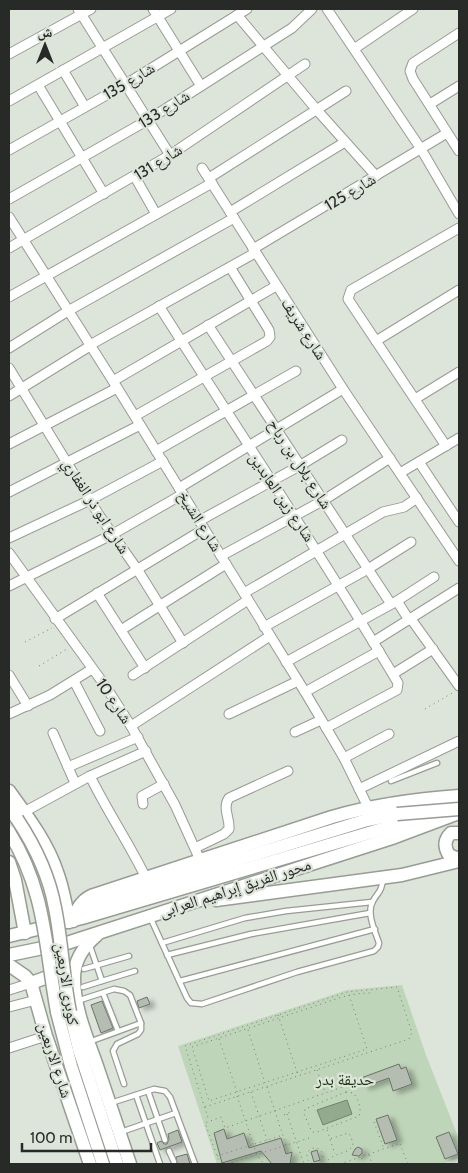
<svg xmlns="http://www.w3.org/2000/svg" width="468" height="1173" viewBox="0 0 468 1173" font-family="Cabin,'Noto Naskh Arabic',sans-serif">
<defs>
<filter id="shadow"><feDropShadow dx="5.5" dy="3" stdDeviation="2.5" flood-color="#0004"/></filter>
</defs>
<rect width="100%" height="100%" fill="#dde5da"/>
<path fill="#bfd5b9" d="M402 985 426 1055 459 1139V1158L442 1164H217L178 1046 347 990Z"/>
<path fill="#93aa8c" stroke="#73846d" d="M347 1100 352 1114 323 1125 317 1110Z"/>
<g fill="#b5bdb3" stroke="#6a7268" filter="url(#shadow)">
<path d="M147 997 150 1004 139 1008 137 1001Z"/>
<path d="M102 1001 113 1028 101 1033 91 1005Z"/>
<path d="M399 1064 401 1069 406 1067 412 1084 393 1091 389 1078 364 1087 361 1078Z"/>
<path d="M388 1115 397 1140 385 1144 376 1119Z"/>
<path d="M224 1129 227 1139 244 1133 249 1148 281 1138 286 1154 292 1152 290 1164H272L261 1151 222 1163 214 1133Z"/>
<path d="M178 1130 182 1142 160 1150 157 1143 161 1141 164 1144H167L169 1139 168 1134Z"/>
<path d="M449 1132 458 1154 445 1159 436 1137Z"/>
<path d="M358 1147 362 1149V1153L359 1156 352 1155 355 1149Z"/>
<path d="M317 1150 320 1160 314 1162 311 1152Z"/>
<path d="M187 1154 190 1164H177L176 1157Z"/>
</g>
<g fill="none" stroke-linecap="round" stroke-linejoin="round">
<defs>
<g id="lane">
<path d="M391 781 437 763"/>
<path d="M150 917 187 998 191 1003 202 1004 297 972 374 951 378 947 379 943C375 931 366 913 373 901 379 890 380 895 383 880"/>
<path d="M162 943 245 918 286 911 372 902"/>
<path d="M90 946 102 981 135 971"/>
<path d="M167 955 251 934 370 913"/>
<path d="M84 969 129 956"/>
<path d="M180 981 375 929"/>
<path d="M83 987 102 981"/>
<path d="M103 993 118 1031"/>
<path d="M77 1001 114 989 124 991 130 995 141 1023V1030L138 1034 117 1044 113 1051 124 1084"/>
<path d="M89 1042 141 1023"/>
<path d="M148 1091 165 1140"/>
<path d="M136 1095 160 1164"/>
<path d="M111 1103 154 1089 165 1091 170 1097 195 1164"/>
<path d="M121 1132 176 1113"/>
<path d="M169 1151 174 1162"/>
</g>
<g id="street">
<path d="M78 9 170 155"/>
<path d="M153 9 201 86"/>
<path d="M327 9 421 149 459 214"/>
<path d="M237 15 316 109 376 176"/>
<path d="M459 33 413 63 410 71 413 79 459 151"/>
<path d="M354 49 413 9"/>
<path d="M9 54 91 9"/>
<path d="M63 70 85 107"/>
<path d="M38 85 104 194"/>
<path d="M9 101 171 9"/>
<path d="M430 104 459 86"/>
<path d="M9 150 126 84 247 9"/>
<path d="M202 168 343 389 459 561"/>
<path d="M135 177 156 214"/>
<path d="M209 178 346 91"/>
<path d="M9 199 148 120 292 28 312 9"/>
<path d="M230 212 345 142"/>
<path d="M9 217 113 381 305 692 344 758 368 807"/>
<path d="M9 248 170 155 305 64"/>
<path d="M253 249 447 133"/>
<path d="M9 297 212 183"/>
<path d="M159 306C239 432 322 555 398 683L397 690 326 728"/>
<path d="M208 325 391 604"/>
<path d="M376 341 459 290"/>
<path d="M90 345 255 253"/>
<path d="M9 348 68 311 234 218"/>
<path d="M9 368 99 515 137 569 183 643"/>
<path d="M113 381 276 286"/>
<path d="M9 396 90 346"/>
<path d="M415 399 459 372"/>
<path d="M135 416 267 341 270 337 269 330 230 267"/>
<path d="M9 444 117 388"/>
<path d="M446 446 348 299 351 290 459 228"/>
<path d="M156 451 296 371"/>
<path d="M419 462 459 522"/>
<path d="M400 473 459 438"/>
<path d="M179 488 343 389"/>
<path d="M9 492 140 425"/>
<path d="M199 521 301 465 342 440"/>
<path d="M9 538 90 500 163 461"/>
<path d="M9 553 106 687 131 726 175 805 200 860"/>
<path d="M221 556 324 500 390 458"/>
<path d="M9 586 113 534 183 494"/>
<path d="M97 593 145 668"/>
<path d="M244 593 383 512 404 507 417 498"/>
<path d="M397 601 409 620"/>
<path d="M55 619 204 529"/>
<path d="M411 619 459 686"/>
<path d="M264 627 368 569 411 542"/>
<path d="M121 630 226 564"/>
<path d="M373 642 459 588"/>
<path d="M286 662 397 601 434 577"/>
<path d="M393 674 433 649"/>
<path d="M9 675 28 706"/>
<path d="M133 675 248 600"/>
<path d="M74 681 100 731"/>
<path d="M305 692 379 651"/>
<path d="M9 714 50 695 92 669"/>
<path d="M229 714 298 681"/>
<path d="M131 726 270 636"/>
<path d="M295 732 321 720"/>
<path d="M53 733 75 783"/>
<path d="M344 758 389 734"/>
<path d="M68 767 138 737"/>
<path d="M90 776C107 811 129 843 146 878"/>
<path d="M359 789 459 741"/>
<path d="M143 804 142 796 164 784"/>
<path d="M24 812 90 776 146 751"/>
<path d="M195 848 224 834 229 829C230 818 222 808 229 798L288 771"/>
<path d="M9 990 31 983"/>
<path d="M9 1007 36 1000"/>
<path d="M9 1048 46 1036"/>
</g>
<g id="secondary">
<path d="M9 791C27 816 47 842 57 872 63 888 66 905 69 922"/>
<path d="M9 808 17 819"/>
<path d="M459 833H451C444 840 444 847 449 855L459 859"/>
<path d="M9 862 15 880 25 933"/>
<path d="M216 900 402 875 459 861"/>
<path d="M85 915 96 905 107 900 367 820 397 814"/>
<path d="M73 921C76 909 81 901 91 896L332 817C373 805 416 799 459 796"/>
<path d="M97 935C84 946 74 961 74 978 74 1008 87 1038 97 1066 108 1099 119 1132 130 1164"/>
<path d="M9 936 82 918 406 822 459 799"/>
<path d="M9 955 67 943 395 837 459 813"/>
<path d="M9 965 25 976 31 983 46 1036 90 1164"/>
<path d="M31 983 45 978 61 976"/>
<path d="M57 1012 71 1066 103 1164"/>
<path d="M70 1012 79 1049 117 1164"/>
</g>
</defs>
<use href="#lane" stroke="#969d93" stroke-width="7"/>
<use href="#street" stroke="#969d93" stroke-width="11"/>
<use href="#secondary" stroke="#969d93" stroke-width="15"/>
<g stroke="#797e77" stroke-width="1" stroke-dasharray="1 4" stroke-linecap="butt">
<path d="M25 642 52 628"/>
<path d="M39 666 67 649"/>
<path d="M425 709 454 692"/>
<path d="M349 995 367 1049 209 1101 192 1047 342 997C352 994 362 993 372 993"/>
<path d="M278 1015 298 1075"/>
<path d="M248 1030 265 1083"/>
<path d="M219 1039 237 1092"/>
<path d="M317 1070 325 1092"/>
<path d="M267 1087 286 1145"/>
<path d="M251 1092 267 1140"/>
<path d="M346 1092 353 1093C358 1098 362 1109 359 1116L317 1132H312L304 1114 305 1109Z"/>
<path d="M237 1096 257 1155 264 1164"/>
<path d="M205 1107 409 1039 412 1033 397 987 347 992 185 1046 209 1121"/>
<path d="M287 1114 304 1164"/>
<path d="M284 1115 290 1112"/>
<path d="M374 1122 384 1149"/>
<path d="M327 1130 335 1154"/>
<path d="M400 1144 408 1164"/>
<circle cx="315" cy="1156" r="8"/>
<path d="M369 1155 372 1164"/>
<path d="M217 1156 283 1135"/>
<path d="M220 1164 205 1123 221 1117 225 1128 354 1083"/>
<path d="M227 1164 309 1138"/>
<path d="M325 1164C333 1151 347 1156 353 1145L351 1136 348 1133 330 1139"/>
<path d="M340 1164 401 1143"/>
<path d="M362 1164V1157"/>
</g>
<use href="#lane" stroke="#fff" stroke-width="4.5"/>
<use href="#street" stroke="#fff" stroke-width="9"/>
<use href="#secondary" stroke="#fff" stroke-width="12"/>
<defs>
<g id="secondary-bridge">
<path d="M397 814 459 809"/>
<path d="M17 819C35 846 49 875 55 908 62 942 63 977 70 1012"/>
<path d="M9 832C46 891 45 947 57 1012"/>
</g>
</defs>
<use href="#secondary-bridge" stroke="#969d93" stroke-width="15" stroke-linecap="butt"/>
<use href="#secondary-bridge" stroke="#fff" stroke-width="12"/>
</g>
<g text-anchor="middle" dominant-baseline="central" stroke-width="4.5" stroke-linejoin="round" paint-order="stroke">
<g font-size="16" fill="#272a26" stroke="#dde5da">
<text transform="translate(129 81) rotate(-31)">شارع 135</text>
<text transform="translate(164 109) rotate(-32)">شارع 133</text>
<text transform="translate(158 162) rotate(-32)">شارع 131</text>
<text transform="translate(350 192) rotate(-31)">شارع 125</text>
<text transform="translate(304 329) rotate(57)">شارع شريف</text>
<text transform="translate(300 464) rotate(57)">شارع بلال بن رباح</text>
<text transform="translate(282 497) rotate(56)">شارع زين العابدين</text>
<text transform="translate(96 506) rotate(57)">شارع ابو ذر الغفاري</text>
<text transform="translate(200 521) rotate(58)">شارع الشيخ</text>
<text transform="translate(114 701) rotate(56)">شارع 10</text>
<text transform="translate(235 888) rotate(-18)">محور الفريق إبراهيم العرابى</text>
<text transform="translate(67 984) rotate(81)">كوبرى الاربعين</text>
<text transform="translate(55 1060) rotate(72)">شارع الاربعين</text>
</g>
<g font-size="16" fill="#153408" stroke="#dde5da">
<text x="345" y="1079">حديقة بدر</text>
</g>
</g>
<rect width="468" height="1173" fill="none" stroke="#272a26" stroke-width="20"/>
<g transform="translate(45 45)" stroke="#dde5da" stroke-width="4" paint-order="stroke">
<path d="M0-4L9 19L0 12L-9 19Z" fill="#272a26"/>
<text y="-8" font-size="14" font-weight="bold" text-anchor="middle" fill="#272a26">ش</text>
</g>
<path d="M22 1143v8h129v-8" fill="none" stroke="#272a26" stroke-width="2.5"/>
<text x="30" y="1143" font-size="15" fill="#272a26" stroke="#dde5da" stroke-width="4" paint-order="stroke">100 m</text>
</svg>
